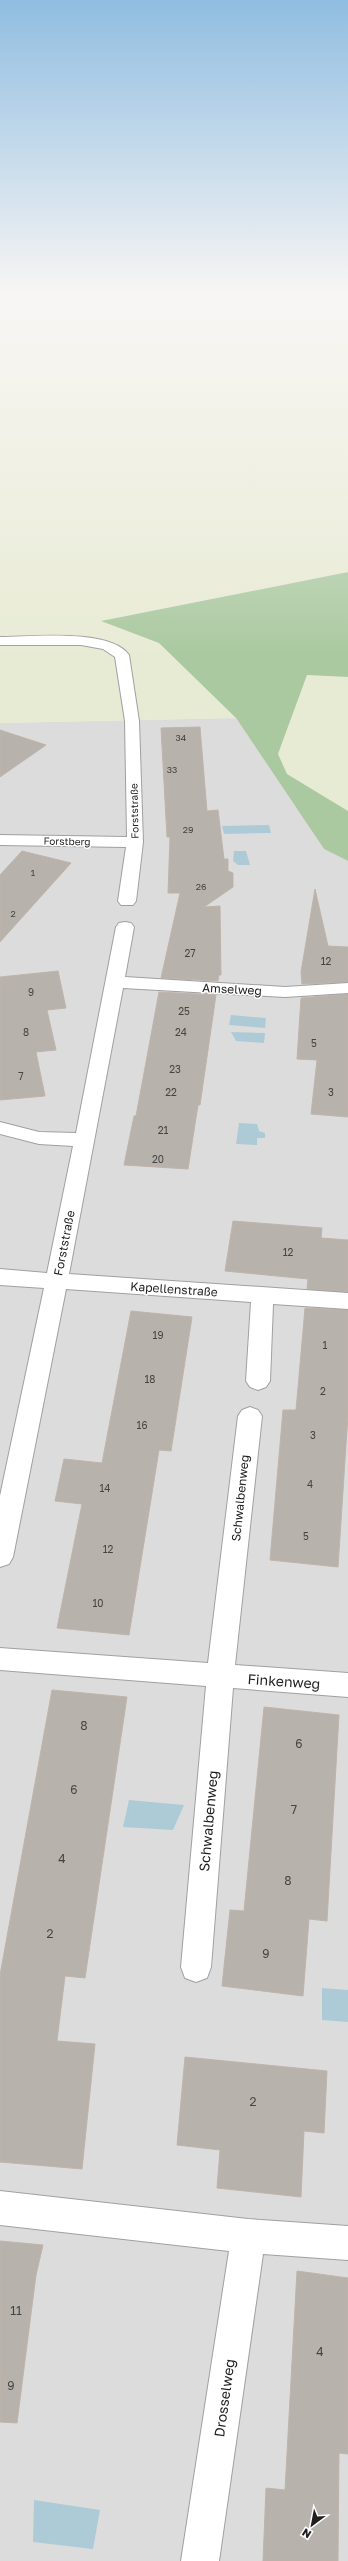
<svg xmlns="http://www.w3.org/2000/svg" width="348" height="2561" viewBox="0 0 348 2561" font-family="'Golos Text',sans-serif">
<rect width="100%" height="100%" fill="#efece6"/>
<path fill="#dddcdc" d="M236 718 324 849 348 861V2561H0V723Z"/>
<g fill="#e8ebd4">
<path d="M0 297H205L202 311 208 297H348V572L102 621 159 643 236 718 0 723Z"/>
<path d="M307 674 348 677V811L287 774 278 754Z"/>
</g>
<path fill="#aac9a0" d="M348 572V677L307 675 278 754 287 774 348 811V861L324 849 236 718 159 643 101 621Z"/>
<g fill="#accbd7">
<path d="M269 825 271 833 224 834 222 826Z"/>
<path d="M234 851H246L250 865H238L233 861Z"/>
<path d="M231 1015 266 1018 265 1028 229 1025Z"/>
<path d="M231 1032 265 1033 264 1043 236 1041Z"/>
<path d="M239 1123 257 1124 259 1131 265 1133V1138H257V1145L236 1144Z"/>
<path d="M129 1800 184 1805 173 1830 123 1827Z"/>
<path d="M322 1988 348 1990V2022L322 2020Z"/>
<path d="M34 2500 100 2510 93 2549 33 2542Z"/>
</g>
<g fill="#b8b2ac" stroke="#bfb4aa">
<path d="M200 727 207 811 218 810 224 859H228V871L233 873V887L204 907 220 906 221 975H219L218 981 161 978 180 893H168L170 837H167L161 728Z"/>
<path d="M0 730 46 745 0 777Z"/>
<path d="M22 851 71 863 0 942V875Z"/>
<path d="M315 889 328 946 348 947V982L302 984 301 972Z"/>
<path d="M58 971 66 1008 47 1010 56 1050 36 1052 45 1096 0 1100V977Z"/>
<path d="M159 992 216 995 200 1105H198L188 1169 124 1165 134 1116H136Z"/>
<path d="M348 994V1117L311 1114 317 1060 297 1059 301 998Z"/>
<path d="M233 1221 322 1228 321 1238 348 1240V1292L307 1289 308 1279 225 1271Z"/>
<path d="M305 1308 348 1310V1415L338 1567 270 1560 283 1410H296Z"/>
<path d="M131 1311 192 1317 171 1451 159 1450 129 1635 57 1628 82 1504 55 1501 64 1459 102 1463Z"/>
<path d="M52 1690 127 1697 85 1978 65 1976 57 2041 95 2044 82 2169 0 2162V1975Z"/>
<path d="M264 1707 339 1715 327 1921 309 1919 303 1996 222 1986 230 1910 244 1911Z"/>
<path d="M185 2057 327 2071 324 2133 304 2131 301 2197 217 2188 220 2150 177 2145Z"/>
<path d="M0 2241 43 2245 36 2275 17 2423 0 2422Z"/>
<path d="M297 2271 348 2278V2454L339 2453 338 2561H263L266 2488 285 2490Z"/>
</g>
<g fill="none" stroke-linecap="round" stroke-linejoin="round">
<defs>
<g id="street">
<path d="M0 637C30 637 110 628 129 655L139 721 143 842 136 901 133 905H121L118 901 126 847 0 845V835L127 837 125 721 115 657 103 649 81 645H0Z"/>
<path d="M125 922 131 923 134 927 125 977 285 987 348 983V993L285 997 123 988 69 1274 348 1293V1309L273 1304 270 1381 266 1387 258 1390 250 1387 246 1381 251 1302 66 1289 13 1557 9 1564 0 1567V1496L44 1288 0 1285V1269L47 1273 73 1146 39 1144 0 1134V1122L39 1132 76 1133 116 927 119 923Z"/>
<path d="M250 1407 258 1410 262 1416 235 1665 348 1673V1697L233 1688 211 1967 207 1978 196 1982 185 1978 181 1967 206 1686 0 1670V1648L208 1663 238 1416 242 1410Z"/>
<path d="M0 2191 248 2219 348 2226V2260L263 2254 219 2561H181L229 2251 0 2225Z"/>
</g>
</defs>
<use href="#street" stroke="#a0a0a0" stroke-width="2"/>
<use href="#street" fill="#fff" fill-rule="evenodd"/>
</g>
<linearGradient id="sky" x2="0" y2="1"><stop stop-color="#90bde1"/><stop offset="0.45" stop-color="#f8f6f4"/><stop offset="1" stop-color="#f8f6f4" stop-opacity="0"/></linearGradient>
<rect width="348" height="656" fill="url(#sky)"/>
<g text-anchor="middle" dominant-baseline="central" stroke-width="3" stroke-linejoin="round" paint-order="stroke">
<g font-size="9" fill="#454442">
<text x="181" y="737">34</text>
<text x="172" y="769">33</text>
<text x="188" y="829">29</text>
<text x="33" y="872">1</text>
<text x="201" y="886">26</text>
<text x="13" y="913">2</text>
</g>
<g font-size="10" fill="#1f1f1f" stroke="#fff">
<text transform="translate(134 811) rotate(-91)">Forststraße</text>
<text transform="translate(67 841) rotate(1)">Forstberg</text>
</g>
<g font-size="10" fill="#454442">
<text x="190" y="953">27</text>
<text x="326" y="961">12</text>
<text x="31" y="992">9</text>
<text x="184" y="1011">25</text>
<text x="26" y="1032">8</text>
<text x="181" y="1032">24</text>
<text x="314" y="1043">5</text>
<text x="175" y="1069">23</text>
<text x="21" y="1076">7</text>
<text x="171" y="1092">22</text>
<text x="331" y="1092">3</text>
<text x="163" y="1130">21</text>
<text x="158" y="1159">20</text>
<text x="288" y="1252">12</text>
<text x="158" y="1335">19</text>
<text x="325" y="1345">1</text>
<text x="150" y="1379">18</text>
<text x="323" y="1391">2</text>
<text x="142" y="1425">16</text>
<text x="313" y="1435">3</text>
<text x="310" y="1484">4</text>
<text x="105" y="1488">14</text>
<text x="306" y="1536">5</text>
<text x="108" y="1549">12</text>
<text x="98" y="1603">10</text>
</g>
<g font-size="12" fill="#1f1f1f" stroke="#fff">
<text transform="translate(232 989) rotate(3)">Amselweg</text>
<text transform="translate(64 1243) rotate(-79)">Forststraße</text>
<text transform="translate(174 1289) rotate(4)">Kapellenstraße</text>
<text transform="translate(240 1498) rotate(-84)">Schwalbenweg</text>
</g>
<g font-size="12" fill="#454442">
<text x="84" y="1725">8</text>
<text x="299" y="1743">6</text>
<text x="74" y="1789">6</text>
<text x="294" y="1809">7</text>
<text x="62" y="1858">4</text>
<text x="288" y="1880">8</text>
<text x="50" y="1933">2</text>
<text x="266" y="1953">9</text>
<text x="253" y="2101">2</text>
<text x="16" y="2310">11</text>
<text x="320" y="2351">4</text>
<text x="11" y="2385">9</text>
</g>
<g font-size="14" fill="#1f1f1f" stroke="#fff">
<text transform="translate(284 1681) rotate(4)">Finkenweg</text>
<text transform="translate(208 1821) rotate(-85)">Schwalbenweg</text>
<text transform="translate(224 2398) rotate(-82)">Drosselweg</text>
</g>
</g>
<g transform="translate(312 2525) rotate(212)" stroke="#ffffff" stroke-width="3" paint-order="stroke">
<path d="M0-3L7 15L0 10L-7 15Z" fill="#1f1f1f"/>
<text y="-6" font-size="11" font-weight="bold" text-anchor="middle" fill="#1f1f1f">N</text>
</g>
</svg>
